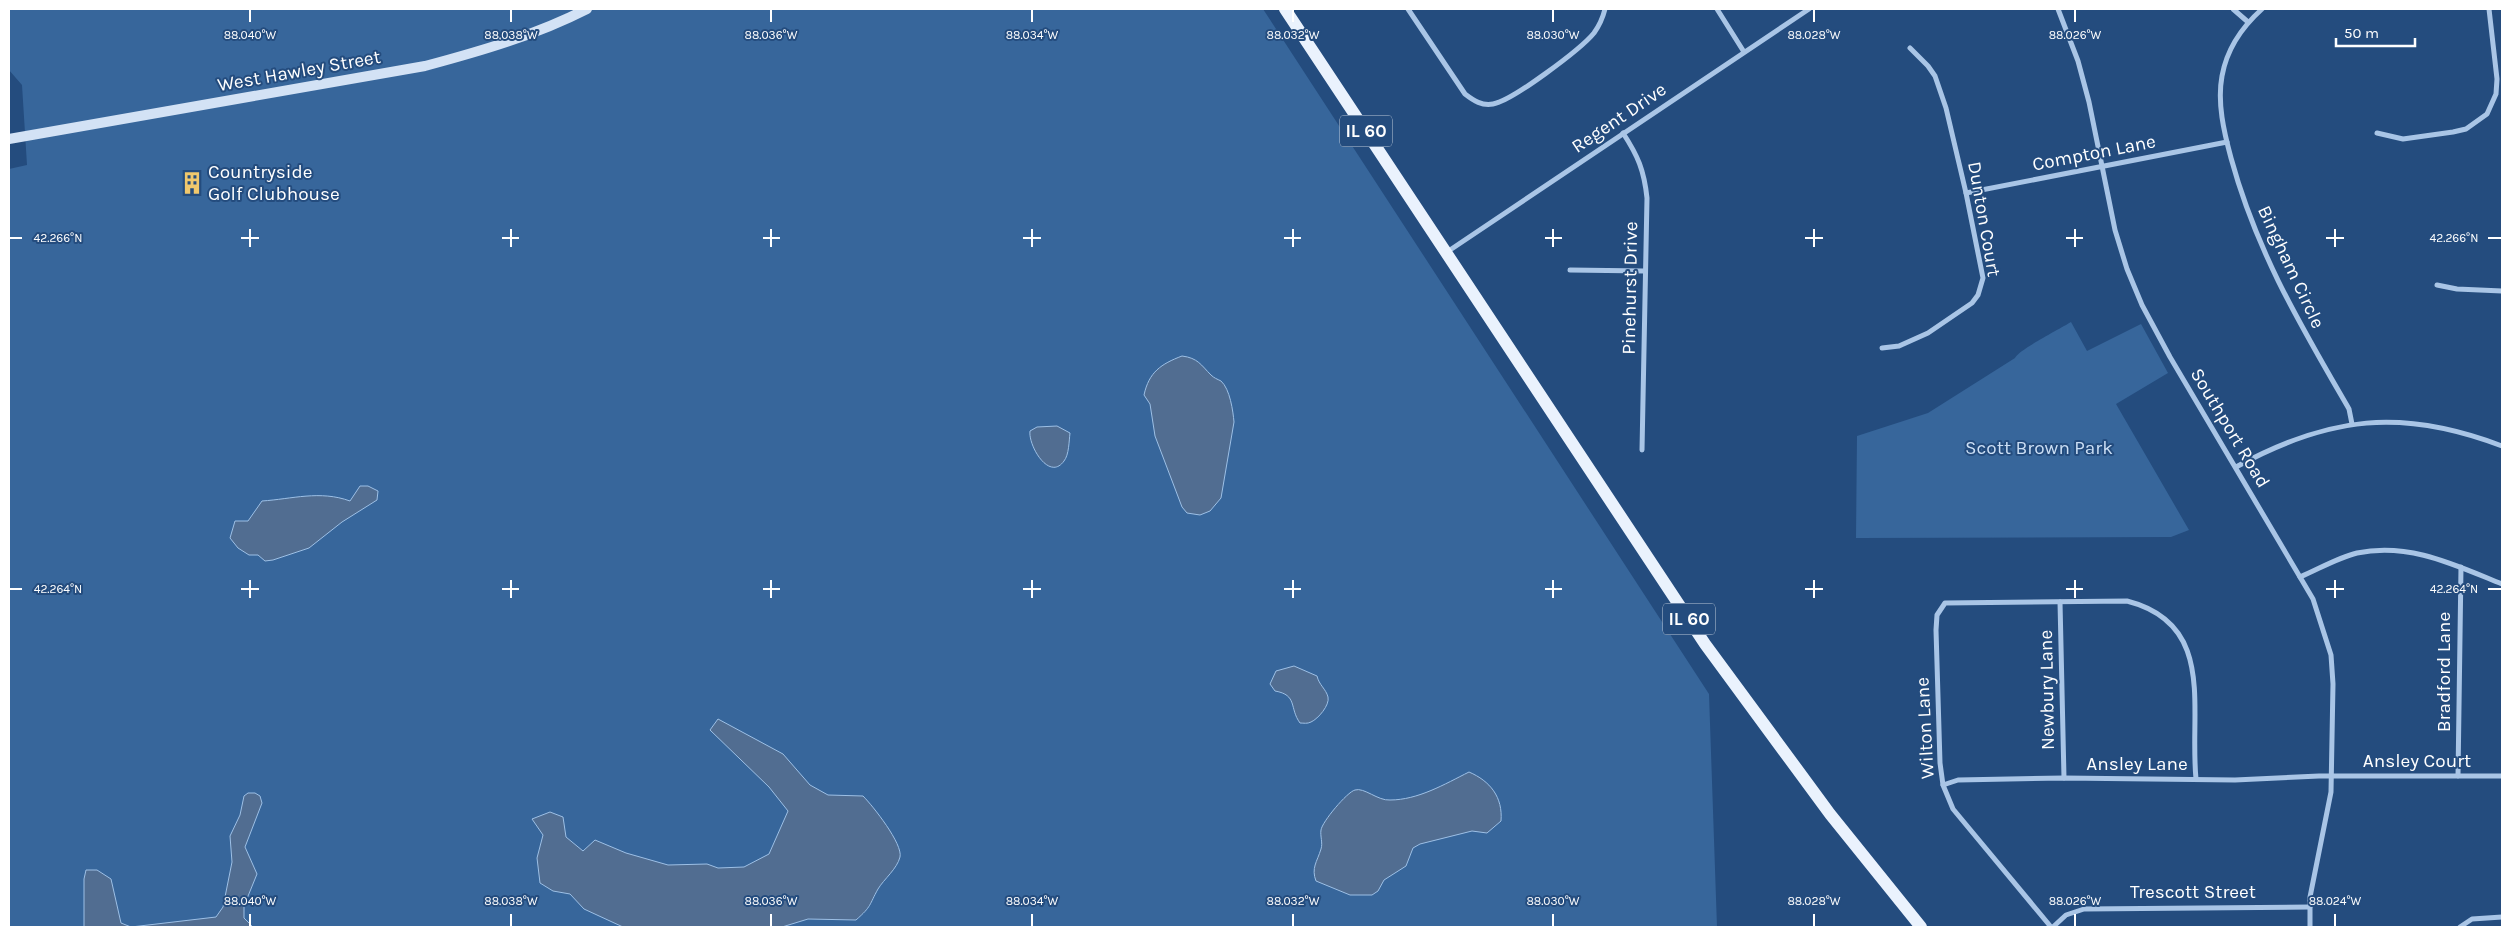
<svg xmlns="http://www.w3.org/2000/svg" width="2511" height="936" viewBox="0 0 2511 936" font-family="Karla,sans-serif">
<rect width="100%" height="100%" fill="#244c7e"/>
<g fill="#37669b">
<path d="M9 9H1263L1709 694 1717 927H9V169L27 165 22 85 9 70Z"/>
<path d="M2071 322 2087 351 2141 324 2168 373 2116 404 2189 530 2171 537 1856 538 1857 436 1928 413 2015 358C2018 350 2060 329 2071 322Z"/>
</g>
<g fill="#516d91" stroke="#9dc0e6">
<path d="M1182 356C1198 358 1201 365 1211 375 1214 378 1217 379 1221 381 1230 389 1233 411 1234 422L1221 498 1210 511 1200 515 1187 513 1182 507 1155 436 1150 404 1144 395C1149 372 1161 364 1182 356Z"/>
<path d="M1057 426 1070 433C1069 441 1069 455 1064 461 1049 482 1028 445 1030 431L1037 427Z"/>
<path d="M360 486H368L378 491 377 500 342 522 309 548 273 560 265 561 258 555H249L238 548 230 538 235 521H248L262 501C292 499 320 490 350 501Z"/>
<path d="M1294 666 1317 676C1319 685 1326 689 1328 697 1330 705 1318 719 1311 722 1307 724 1304 723 1300 723 1289 708 1298 695 1275 691L1270 684 1276 671Z"/>
<path d="M718 719 783 754 810 785 828 795 863 796C873 806 903 844 900 857 897 869 884 879 878 889 869 905 872 906 856 920L808 919 782 927H623L584 909 570 894 553 891 540 883 537 858 543 835 532 819 550 812 563 817 566 837 583 851 595 840 626 853 668 865 707 864 718 868 744 867 769 854 788 811 769 787 710 730Z"/>
<path d="M1469 772C1490 781 1503 797 1501 821L1487 833 1472 831 1420 844 1413 848 1406 866 1384 880 1378 891 1372 895H1350L1316 881C1311 868 1317 862 1321 849 1323 843 1320 836 1321 830 1322 822 1347 792 1355 790 1364 787 1378 801 1390 800 1418 800 1445 784 1469 772Z"/>
<path d="M248 793H255L260 796 262 803 245 847 257 874 244 906V918L253 927H84V879L86 870H97L111 879 121 923 131 927 216 917 223 907 232 862 230 836 240 815 244 796Z"/>
</g>
<g fill="none" stroke-linecap="round" stroke-linejoin="round">
<g stroke="#a9c5e6" stroke-width="5">
<path d="M1408 9 1465 94C1474 101 1482 106 1493 104 1512 101 1581 49 1594 33 1599 26 1603 17 1605 9"/>
<path d="M1717 9 1744 52"/>
<path d="M2058 9 2078 61 2089 102 2115 230 2127 269 2142 305 2170 357 2313 599 2331 655 2333 684 2331 792 2310 897V927"/>
<path d="M2233 9 2248 22"/>
<path d="M2262 9C2242 27 2227 48 2222 76 2217 103 2224 132 2231 158 2257 253 2301 326 2349 409L2352 424"/>
<path d="M1623 133C1638 156 1644 170 1647 198L1642 450"/>
<path d="M2377 133 2403 139 2453 132 2466 129 2487 114 2496 94 2497 79 2489 9"/>
<path d="M1966 193 2227 142"/>
<path d="M1447 252 1809 9"/>
<path d="M1570 270 1644 271"/>
<path d="M2437 285 2457 289 2502 291"/>
<path d="M1882 348 1899 346 1928 333 1972 303 1978 295 1983 278 1966 193 1946 108 1935 76 1928 66 1910 48"/>
<path d="M2236 467C2329 416 2402 408 2502 446"/>
<path d="M2300 577C2319 569 2337 558 2357 553 2409 542 2455 565 2502 584"/>
<path d="M2060 602 2064 778"/>
<path d="M2458 776 2461 567"/>
<path d="M1943 785 1958 780 2064 778 2235 780 2319 776H2502"/>
<path d="M2051 927 1953 809 1943 785 1940 763 1936 630 1937 615 1945 603 2127 601C2217 624 2189 709 2196 779"/>
<path d="M2053 927 2066 915 2084 909 2310 907"/>
<path d="M2460 927 2472 919 2502 917"/>
</g>
<path stroke="#d3e2f5" stroke-width="10" d="M9 139 425 66C481 51 536 35 587 9"/>
<path stroke="#eaf2fd" stroke-width="12" d="M1285 9 1705 644 1830 814 1921 927"/>
</g>
<path fill="none" stroke="#fff" stroke-width="2" d="M250 10V22M511 10V22M771 10V22M1032 10V22M1293 10V22M1553 10V22M1814 10V22M2075 10V22M250 229V247M511 229V247M771 229V247M1032 229V247M1293 229V247M1553 229V247M1814 229V247M2075 229V247M2335 229V247M10 238H22M241 238H259M502 238H519M763 238H780M1023 238H1041M1284 238H1301M1545 238H1562M1805 238H1823M2066 238H2083M2326 238H2344M2488 238H2501M250 580V598M511 580V598M771 580V598M1032 580V598M1293 580V598M1553 580V598M1814 580V598M2075 580V598M2335 580V598M10 589H22M241 589H259M502 589H519M763 589H780M1023 589H1041M1284 589H1301M1545 589H1562M1805 589H1823M2066 589H2083M2326 589H2344M2488 589H2501M250 914V926M511 914V926M771 914V926M1032 914V926M1293 914V926M1553 914V926M1814 914V926M2075 914V926M2335 914V926"/>
<defs>
<symbol id="building-bare" viewBox="-9 -9 18 18"><path d="M-4-6H4V6H1V3H-1V6H-4ZM-2.5-4.3h1.7v1.8h-1.7ZM.8-4.3h1.7v1.8H.8ZM-2.5-1h1.7V.8h-1.7ZM.8-1h1.7V.8H.8Z" fill="#f0c86d" stroke="#244c7e" stroke-width="2.5" paint-order="stroke"/></symbol>
</defs>
<g fill-rule="evenodd">
<use href="#building-bare" x="176" y="167" width="32" height="32"/>
</g>
<g text-anchor="middle" dominant-baseline="central" stroke-width="4" stroke-linejoin="round" paint-order="stroke">
<g fill="#244c7e" stroke="#bdc9d8" stroke-width="1">
<rect x="1340" y="115.5" width="52" height="31" rx="4"/>
<rect x="1663" y="603.5" width="52" height="31" rx="4"/>
</g>
<g font-size="18" font-weight="bold" fill="#fff">
<text x="1366" y="131">IL 60</text>
<text x="1689" y="619">IL 60</text>
</g>
<g font-size="19" fill="#fff" stroke="#244c7e">
<text transform="translate(299 71) rotate(-10)">West Hawley Street</text>
<text transform="translate(1619 118) rotate(-34)">Regent Drive</text>
<text transform="translate(2094 153) rotate(-11)">Compton Lane</text>
<text transform="translate(1984 219) rotate(80)">Dunton Court</text>
<text transform="translate(2291 267) rotate(65)">Bingham Circle</text>
<text transform="translate(1630 288) rotate(-89)">Pinehurst Drive</text>
<text transform="translate(2230 428) rotate(59)">Southport Road</text>
<text transform="translate(2444 672) rotate(-90)">Bradford Lane</text>
<text transform="translate(2047 690) rotate(-91)">Newbury Lane</text>
<text transform="translate(1925 728) rotate(-93)">Wilton Lane</text>
<text x="2417" y="761">Ansley Court</text>
<text x="2137" y="764">Ansley Lane</text>
<text x="2193" y="892">Trescott Street</text>
</g>
<g font-size="19" fill="#fff" stroke="#244c7e" text-anchor="start">
<text x="208" y="172">Countryside<tspan x="208" dy="22">Golf Clubhouse</tspan></text>
</g>
<g font-size="19" fill="#ccdff5" stroke="#244c7e">
<text x="2039" y="448">Scott Brown Park</text>
</g>
</g>
<g font-size="12" text-anchor="middle" fill="#fff" stroke="#244c7e" stroke-width="4" stroke-linejoin="round" paint-order="stroke">
<text x="250" y="39">88.040°W</text>
<text x="511" y="39">88.038°W</text>
<text x="771" y="39">88.036°W</text>
<text x="1032" y="39">88.034°W</text>
<text x="1293" y="39">88.032°W</text>
<text x="1553" y="39">88.030°W</text>
<text x="1814" y="39">88.028°W</text>
<text x="2075" y="39">88.026°W</text>
<text x="58" y="242">42.266°N</text>
<text x="2454" y="242">42.266°N</text>
<text x="58" y="593">42.264°N</text>
<text x="2454" y="593">42.264°N</text>
<text x="250" y="905">88.040°W</text>
<text x="511" y="905">88.038°W</text>
<text x="771" y="905">88.036°W</text>
<text x="1032" y="905">88.034°W</text>
<text x="1293" y="905">88.032°W</text>
<text x="1553" y="905">88.030°W</text>
<text x="1814" y="905">88.028°W</text>
<text x="2075" y="905">88.026°W</text>
<text x="2335" y="905">88.024°W</text>
</g>
<rect width="2511" height="936" fill="none" stroke="#ffffff" stroke-width="20"/>
<path d="M2336 38v8h79v-8" fill="none" stroke="#ffffff" stroke-width="2.5"/>
<text x="2344" y="38" font-size="15" fill="#ffffff" stroke="#244c7e" stroke-width="4" paint-order="stroke">50 m</text>
</svg>
